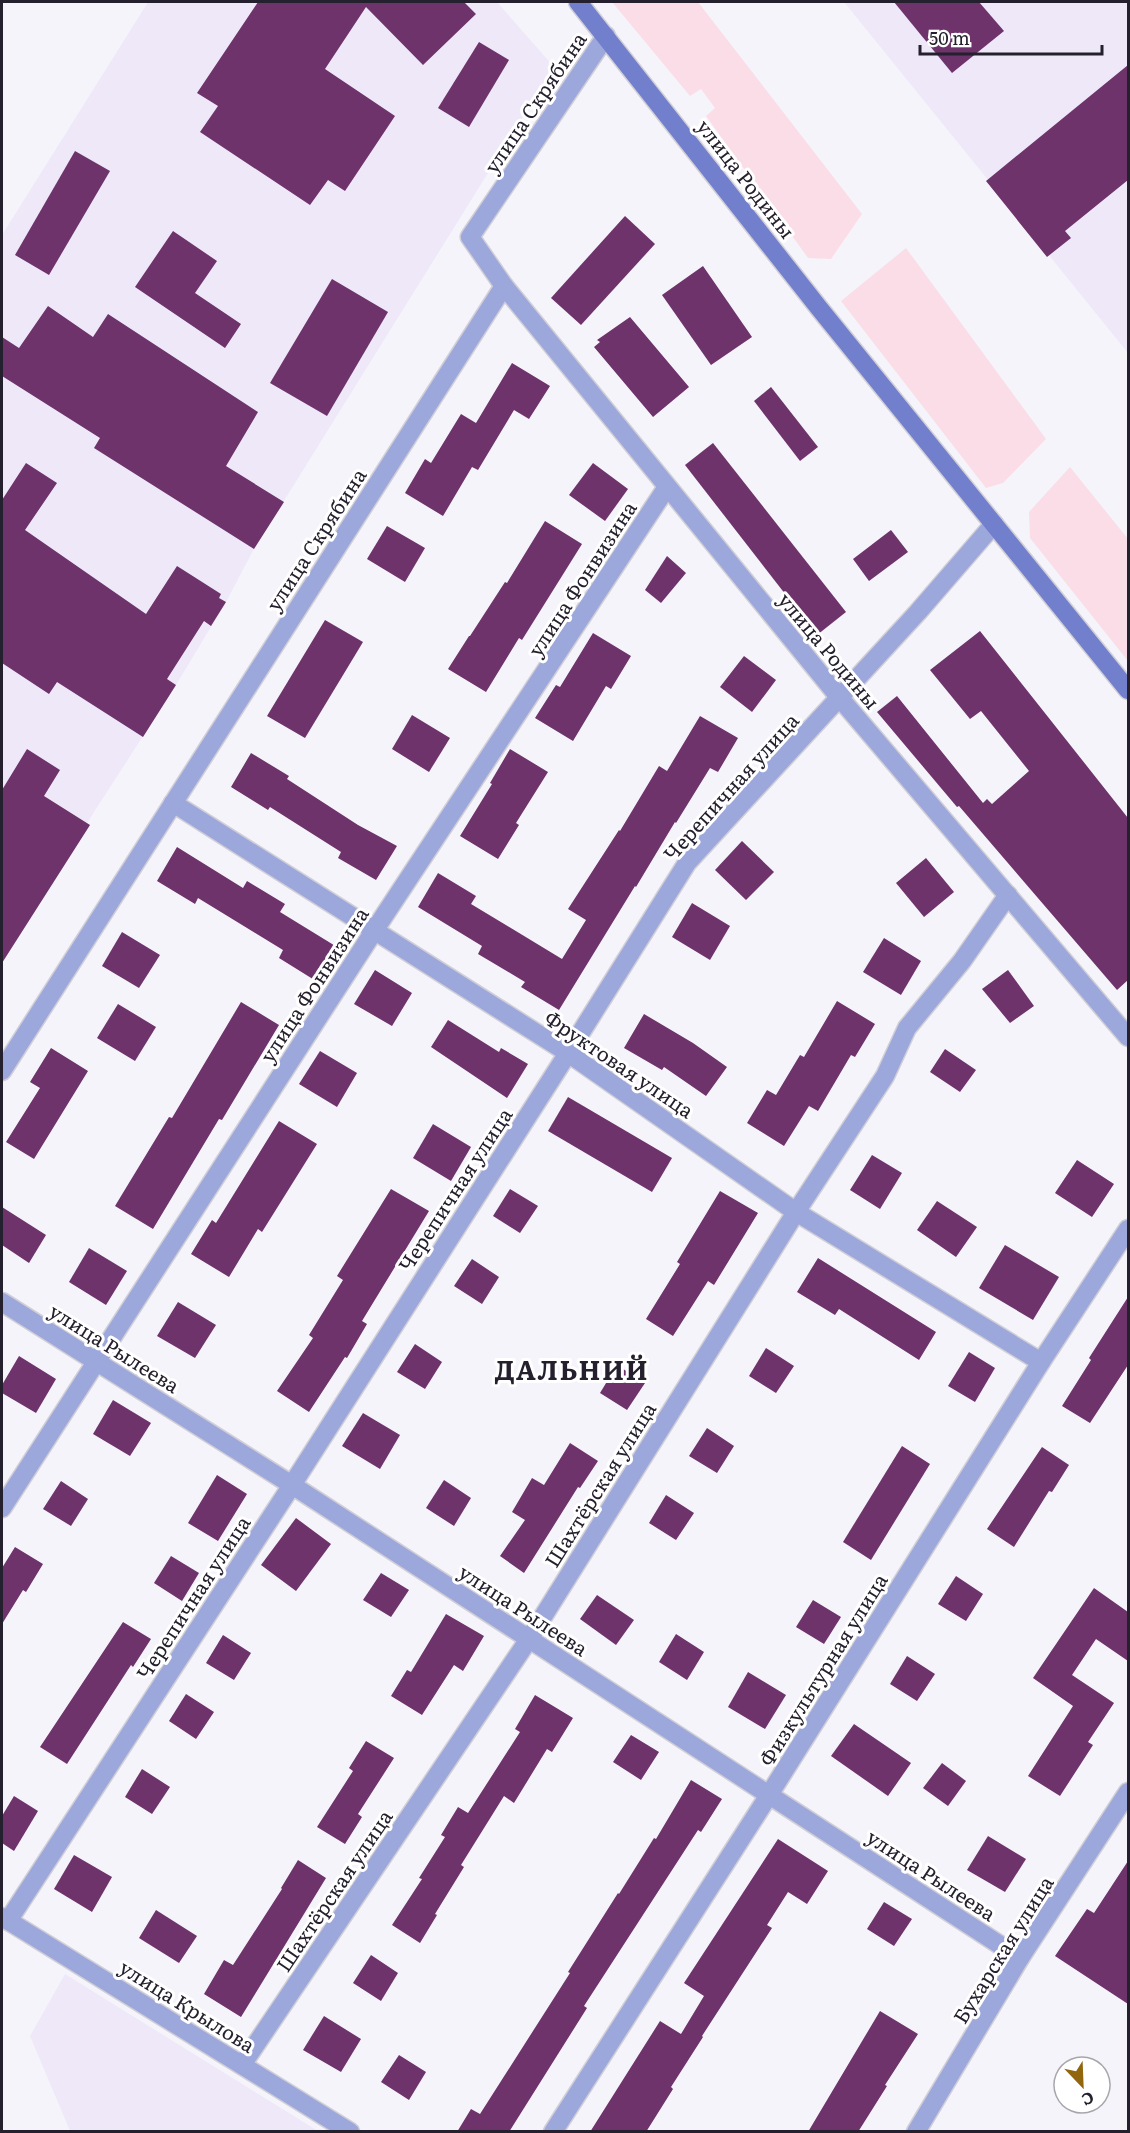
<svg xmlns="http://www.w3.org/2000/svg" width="1130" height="2133" viewBox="0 0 1130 2133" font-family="Literata,serif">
<rect width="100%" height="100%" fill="#f6f4fb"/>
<g fill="#eee8f9">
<path d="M148 2H497L554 67 254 549 226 602 176 685 87 823 90 825 2 963V235Z"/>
<path d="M844 2H1128V353Z"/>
<path d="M65 1974 318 2131H70L30 2036Z"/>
</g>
<g fill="#fadde6">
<path d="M612 2H698L862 214 831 259 808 258 706 116 715 108 701 89 690 96Z"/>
<path d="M906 248 1046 439 1003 483 986 488 841 301Z"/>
<path d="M1070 467 1128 539V661L1030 538 1029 512Z"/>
</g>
<g fill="#6d336a">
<path d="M258 2H464L476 14 423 65 366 7 325 69 395 116 345 191 328 180 310 205 200 132 218 106 197 93Z"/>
<path d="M894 2H979L1004 31 952 73Z"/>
<path d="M479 42 509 60 469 127 438 108Z"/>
<path d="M1128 65V180L1065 231 1071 238 1047 257 986 181Z"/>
<path d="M75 151 110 171 49 275 15 255Z"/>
<path d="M625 216 655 244 581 325 551 298Z"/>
<path d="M173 231 217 261 195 293 241 324 225 348 135 287Z"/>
<path d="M703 266 752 337 711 365 662 295Z"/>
<path d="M332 279 388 312 327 416 270 383Z"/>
<path d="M48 306 93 337 108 314 258 412 226 466 284 502 254 549 94 448 100 438 2 376V337L19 348Z"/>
<path d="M630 317 689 387 653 417 594 347 600 342 597 340Z"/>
<path d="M512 363 550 386 529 419 514 410 478 470 472 467 443 516 405 493 425 459 431 463 461 414 476 423Z"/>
<path d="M771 387 818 447 800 461 754 401Z"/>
<path d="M713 443 846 612 817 635 685 465Z"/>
<path d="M26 463 57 483 25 530 146 614 177 566 221 594 219 598 226 602 211 626 204 621 167 679 176 685 143 737 57 682 49 694 2 663V500Z"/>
<path d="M593 463 628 489 605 521 569 495Z"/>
<path d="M545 521 582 544 522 640 519 638 486 692 448 669 469 636H470L505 582 507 583Z"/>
<path d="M387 526 425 548 405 582 367 559Z"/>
<path d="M891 530 908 552 869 581 853 559Z"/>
<path d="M667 556 686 573 661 603 645 590Z"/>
<path d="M325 620 363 642 305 738 267 716Z"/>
<path d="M980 631 1128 818V980L1117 990 959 806 957 807 877 712 897 696 983 803 987 799 992 804 1029 771 981 711 970 719 930 670Z"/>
<path d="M593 633 631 656 611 689 606 686 573 741 535 718 556 685 560 687Z"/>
<path d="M744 656 776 680 752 712 720 687Z"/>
<path d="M412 715 450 738 429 772 392 749Z"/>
<path d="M700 716 738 738 718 772 710 768 676 823 675 822 636 887 635 886 559 1010 521 987 525 982 478 954 482 946 418 907 438 873 476 896 471 904 562 959 586 920 568 909 619 830 620 831 659 766 667 771Z"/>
<path d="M27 749 60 770 44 796 90 825 2 963V790Z"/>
<path d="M510 749 548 772 516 823 519 825 498 859 460 836 492 784 490 783Z"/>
<path d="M251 753 289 776 287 779 358 825 397 846 376 880 338 858 341 852 270 807 268 810 231 787Z"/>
<path d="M742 841 774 872 746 900 715 870Z"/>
<path d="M177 847 243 888 247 881 285 904 280 912 337 947 316 981 279 958 283 950 198 898 195 904 157 881Z"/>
<path d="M926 858 954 892 924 917 896 883Z"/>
<path d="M692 903 730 926 710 960 672 937Z"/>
<path d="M122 932 160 955 139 988 102 966Z"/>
<path d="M884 938 921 961 901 995 863 972Z"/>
<path d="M375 970 412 993 392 1026 354 1004Z"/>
<path d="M1008 970 1034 1006 1010 1023 982 989Z"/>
<path d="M837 1001 875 1024 855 1057 851 1055 818 1111 809 1106 784 1146 747 1123 767 1090 776 1095 800 1055 804 1057Z"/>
<path d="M241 1002 279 1025 222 1120 219 1119 153 1229 115 1206 169 1117 172 1118Z"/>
<path d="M118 1004 156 1027 135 1061 97 1038Z"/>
<path d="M644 1014 693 1043 727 1067 706 1096 664 1067 662 1070 624 1048Z"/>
<path d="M448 1020 499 1052 501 1048 528 1064 507 1098 431 1047Z"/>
<path d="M51 1048 88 1071 34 1159 6 1142 40 1088 30 1082Z"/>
<path d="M945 1049 976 1070 960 1092 930 1072Z"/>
<path d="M320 1051 357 1073 337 1107 299 1084Z"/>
<path d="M568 1097 672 1158 652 1192 548 1131Z"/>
<path d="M279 1121 317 1144 262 1232 258 1229 229 1277 191 1254 212 1220 216 1223Z"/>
<path d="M433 1124 471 1147 451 1181 413 1158Z"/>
<path d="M872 1155 902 1173 880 1209 850 1190Z"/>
<path d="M1077 1160 1114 1184 1092 1217 1055 1193Z"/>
<path d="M391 1189 429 1211 362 1321 367 1324 347 1358 345 1357 309 1412 277 1391 313 1338 309 1335 343 1280 337 1276Z"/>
<path d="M510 1189 538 1206 520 1233 493 1216Z"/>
<path d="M720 1191 758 1213 714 1285 708 1281 673 1336 646 1319 680 1264 677 1262Z"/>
<path d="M937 1201 977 1227 956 1257 917 1230Z"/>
<path d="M2 1207 46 1235 29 1263 2 1245Z"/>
<path d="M1005 1245 1059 1277 1033 1320 979 1288Z"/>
<path d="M89 1248 127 1271 106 1305 69 1282Z"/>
<path d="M818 1258 936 1332 919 1360 839 1309 835 1315 797 1292Z"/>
<path d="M472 1259 499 1277 482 1304 454 1286Z"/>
<path d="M1128 1297V1365L1090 1423 1062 1406 1091 1360 1089 1358Z"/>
<path d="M178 1302 216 1325 195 1358 157 1336Z"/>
<path d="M415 1344 442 1362 425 1389 397 1372Z"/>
<path d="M766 1348 794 1366 776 1393 749 1376Z"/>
<path d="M969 1352 995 1368 975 1402 948 1386Z"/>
<path d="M19 1356 56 1379 36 1413 2 1393V1385Z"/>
<path d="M617 1365 645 1383 627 1410 600 1393Z"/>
<path d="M113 1400 151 1423 130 1456 93 1434Z"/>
<path d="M363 1413 400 1435 380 1469 342 1446Z"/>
<path d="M707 1428 734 1446 717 1473 689 1456Z"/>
<path d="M570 1443 598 1461 580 1488 578 1487 524 1573 500 1556 525 1520 512 1512 532 1478 544 1485Z"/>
<path d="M902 1446 930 1464 871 1560 843 1542Z"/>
<path d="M1042 1447 1069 1465 1052 1492 1049 1491 1014 1547 987 1529Z"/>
<path d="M217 1475 247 1494 218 1541 188 1523Z"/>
<path d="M444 1480 471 1498 454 1526 426 1508Z"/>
<path d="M61 1481 88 1499 71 1526 43 1509Z"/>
<path d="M666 1495 694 1513 676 1540 649 1523Z"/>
<path d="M296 1518 331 1544 296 1591 261 1565Z"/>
<path d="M15 1547 43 1564 26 1592 23 1590 2 1624V1568Z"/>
<path d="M171 1556 199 1573 182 1601 154 1583Z"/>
<path d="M381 1573 409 1590 391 1617 363 1600Z"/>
<path d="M956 1576 983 1594 966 1621 938 1604Z"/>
<path d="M1094 1588 1128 1612V1661L1096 1639 1072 1675 1114 1703 1088 1742 1093 1745 1060 1796 1028 1776 1073 1706 1033 1678Z"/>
<path d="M597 1595 634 1620 616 1645 580 1619Z"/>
<path d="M813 1600 841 1617 824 1644 796 1627Z"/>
<path d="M446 1614 484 1636 463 1671 454 1665 422 1715 391 1696 407 1670 411 1672Z"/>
<path d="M123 1622 151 1639 133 1667 131 1665 67 1764 40 1747Z"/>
<path d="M676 1634 704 1652 687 1680 659 1662Z"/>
<path d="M223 1635 251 1653 234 1680 206 1663Z"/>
<path d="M907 1656 935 1674 917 1701 890 1684Z"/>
<path d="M748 1672 786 1695 765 1729 728 1707Z"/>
<path d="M186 1694 214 1712 196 1739 169 1721Z"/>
<path d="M535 1695 573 1718 552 1752 547 1749 514 1803 504 1796 461 1865 464 1867 435 1914 437 1915 420 1943 392 1925 422 1879 419 1878 445 1837 441 1835 458 1807 468 1813 520 1732 515 1729Z"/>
<path d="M854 1724 911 1763 888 1796 831 1756Z"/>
<path d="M631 1735 659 1752 641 1780 613 1762Z"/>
<path d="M366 1741 394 1758 358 1814 362 1817 345 1844 317 1827 353 1771 349 1768Z"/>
<path d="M942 1763 966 1781 948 1806 923 1788Z"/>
<path d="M142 1769 170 1787 152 1814 125 1797Z"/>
<path d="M691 1780 722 1799 701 1832 698 1830 584 2006 587 2008 509 2132H457L471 2109 480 2114 570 1973 568 1972 618 1893 619 1894 654 1838 656 1839Z"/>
<path d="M14 1796 38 1811 14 1851 2 1843V1816Z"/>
<path d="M988 1836 1026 1859 1005 1892 967 1870Z"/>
<path d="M778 1839 828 1871 807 1904 788 1892 767 1925 772 1928 702 2036 703 2037 671 2087 673 2089 646 2132H590L660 2021 681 2034 704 1996 684 1983Z"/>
<path d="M74 1855 112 1877 92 1912 54 1889Z"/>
<path d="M298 1860 326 1878 241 2017 204 1994 224 1960 233 1965 282 1889 281 1888Z"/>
<path d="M1128 1861V2004L1055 1956 1087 1909 1094 1913Z"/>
<path d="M884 1902 912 1919 894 1946 867 1929Z"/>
<path d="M156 1910 197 1936 179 1963 139 1938Z"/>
<path d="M371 1955 398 1973 381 2001 353 1983Z"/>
<path d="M880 2011 918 2034 885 2085 887 2086 858 2132H808Z"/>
<path d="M324 2016 361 2039 341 2072 303 2050Z"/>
<path d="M399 2055 426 2072 409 2100 381 2082Z"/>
</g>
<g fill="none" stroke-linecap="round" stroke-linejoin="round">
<defs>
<g id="street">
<path d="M504 286 839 697 1128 1037"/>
<path d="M173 803 568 1053 796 1212 1041 1362"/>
<path d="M2 1071 504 286 470 237 606 36"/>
<path d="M2 1302 292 1485 1020 1958"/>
<path d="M2 1508 374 931 667 487"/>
<path d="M2 1917 350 2132"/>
<path d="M8 1921 292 1485 568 1053 687 863 918 612 994 524"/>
<path d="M242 2065 529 1639 796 1212 885 1076 907 1028 962 961 1008 895"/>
<path d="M553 2132 769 1795 1041 1362 1128 1229"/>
<path d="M916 2132 1020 1958 1128 1792"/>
</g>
<path id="secondary" d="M578 2 819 308 1128 690"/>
</defs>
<use href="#street" stroke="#d0ced6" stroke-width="21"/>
<use href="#secondary" stroke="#d0ced6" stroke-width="21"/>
<use href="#street" stroke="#9ca7dc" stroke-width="18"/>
<use href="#secondary" stroke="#727fcc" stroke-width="18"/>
</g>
<g text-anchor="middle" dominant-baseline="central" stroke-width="6" stroke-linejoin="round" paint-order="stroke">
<g font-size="20" fill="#25202d" stroke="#fff">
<text transform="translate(534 102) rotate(-56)">улица Скрябина</text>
<text transform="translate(747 178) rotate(52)">улица Родины</text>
<text transform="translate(315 539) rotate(-57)">улица Скрябина</text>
<text transform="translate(581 578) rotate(-57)">улица Фонвизина</text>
<text transform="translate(830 650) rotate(50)">улица Родины</text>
<text transform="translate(730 786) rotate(-48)">Черепичная улица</text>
<text transform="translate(313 984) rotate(-57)">улица Фонвизина</text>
<text transform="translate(620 1063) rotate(34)">Фруктовая улица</text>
<text transform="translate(454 1189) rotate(-57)">Черепичная улица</text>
<text transform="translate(115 1347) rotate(32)">улица Рылеева</text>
<text transform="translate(599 1484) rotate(-58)">Шахтёрская улица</text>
<text transform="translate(192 1597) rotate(-57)">Черепичная улица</text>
<text transform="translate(524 1609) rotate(33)">улица Рылеева</text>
<text transform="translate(822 1669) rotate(-58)">Физкультурная улица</text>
<text transform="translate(932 1874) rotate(33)">улица Рылеева</text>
<text transform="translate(333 1890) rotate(-56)">Шахтёрская улица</text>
<text transform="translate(1002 1949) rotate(-58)">Бухарская улица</text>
<text transform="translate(188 2005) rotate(32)">улица Крылова</text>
</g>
<g font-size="26" font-weight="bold" letter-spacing="1.5" fill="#25202d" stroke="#fff">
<text x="572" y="1368">ДАЛЬНИЙ</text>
</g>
</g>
<rect width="1130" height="2133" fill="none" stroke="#25202d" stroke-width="6"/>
<g transform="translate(1082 2085) rotate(157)"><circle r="28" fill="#ffffff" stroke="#a8a6ab" stroke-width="1.5"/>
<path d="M0-4.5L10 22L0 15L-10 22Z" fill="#91660e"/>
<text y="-9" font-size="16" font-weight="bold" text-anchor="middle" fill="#25202d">С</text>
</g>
<path d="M920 45v9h182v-9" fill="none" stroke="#25202d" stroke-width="3"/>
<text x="929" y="45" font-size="18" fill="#25202d" stroke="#ffffff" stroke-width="4.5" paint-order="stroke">50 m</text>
</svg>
